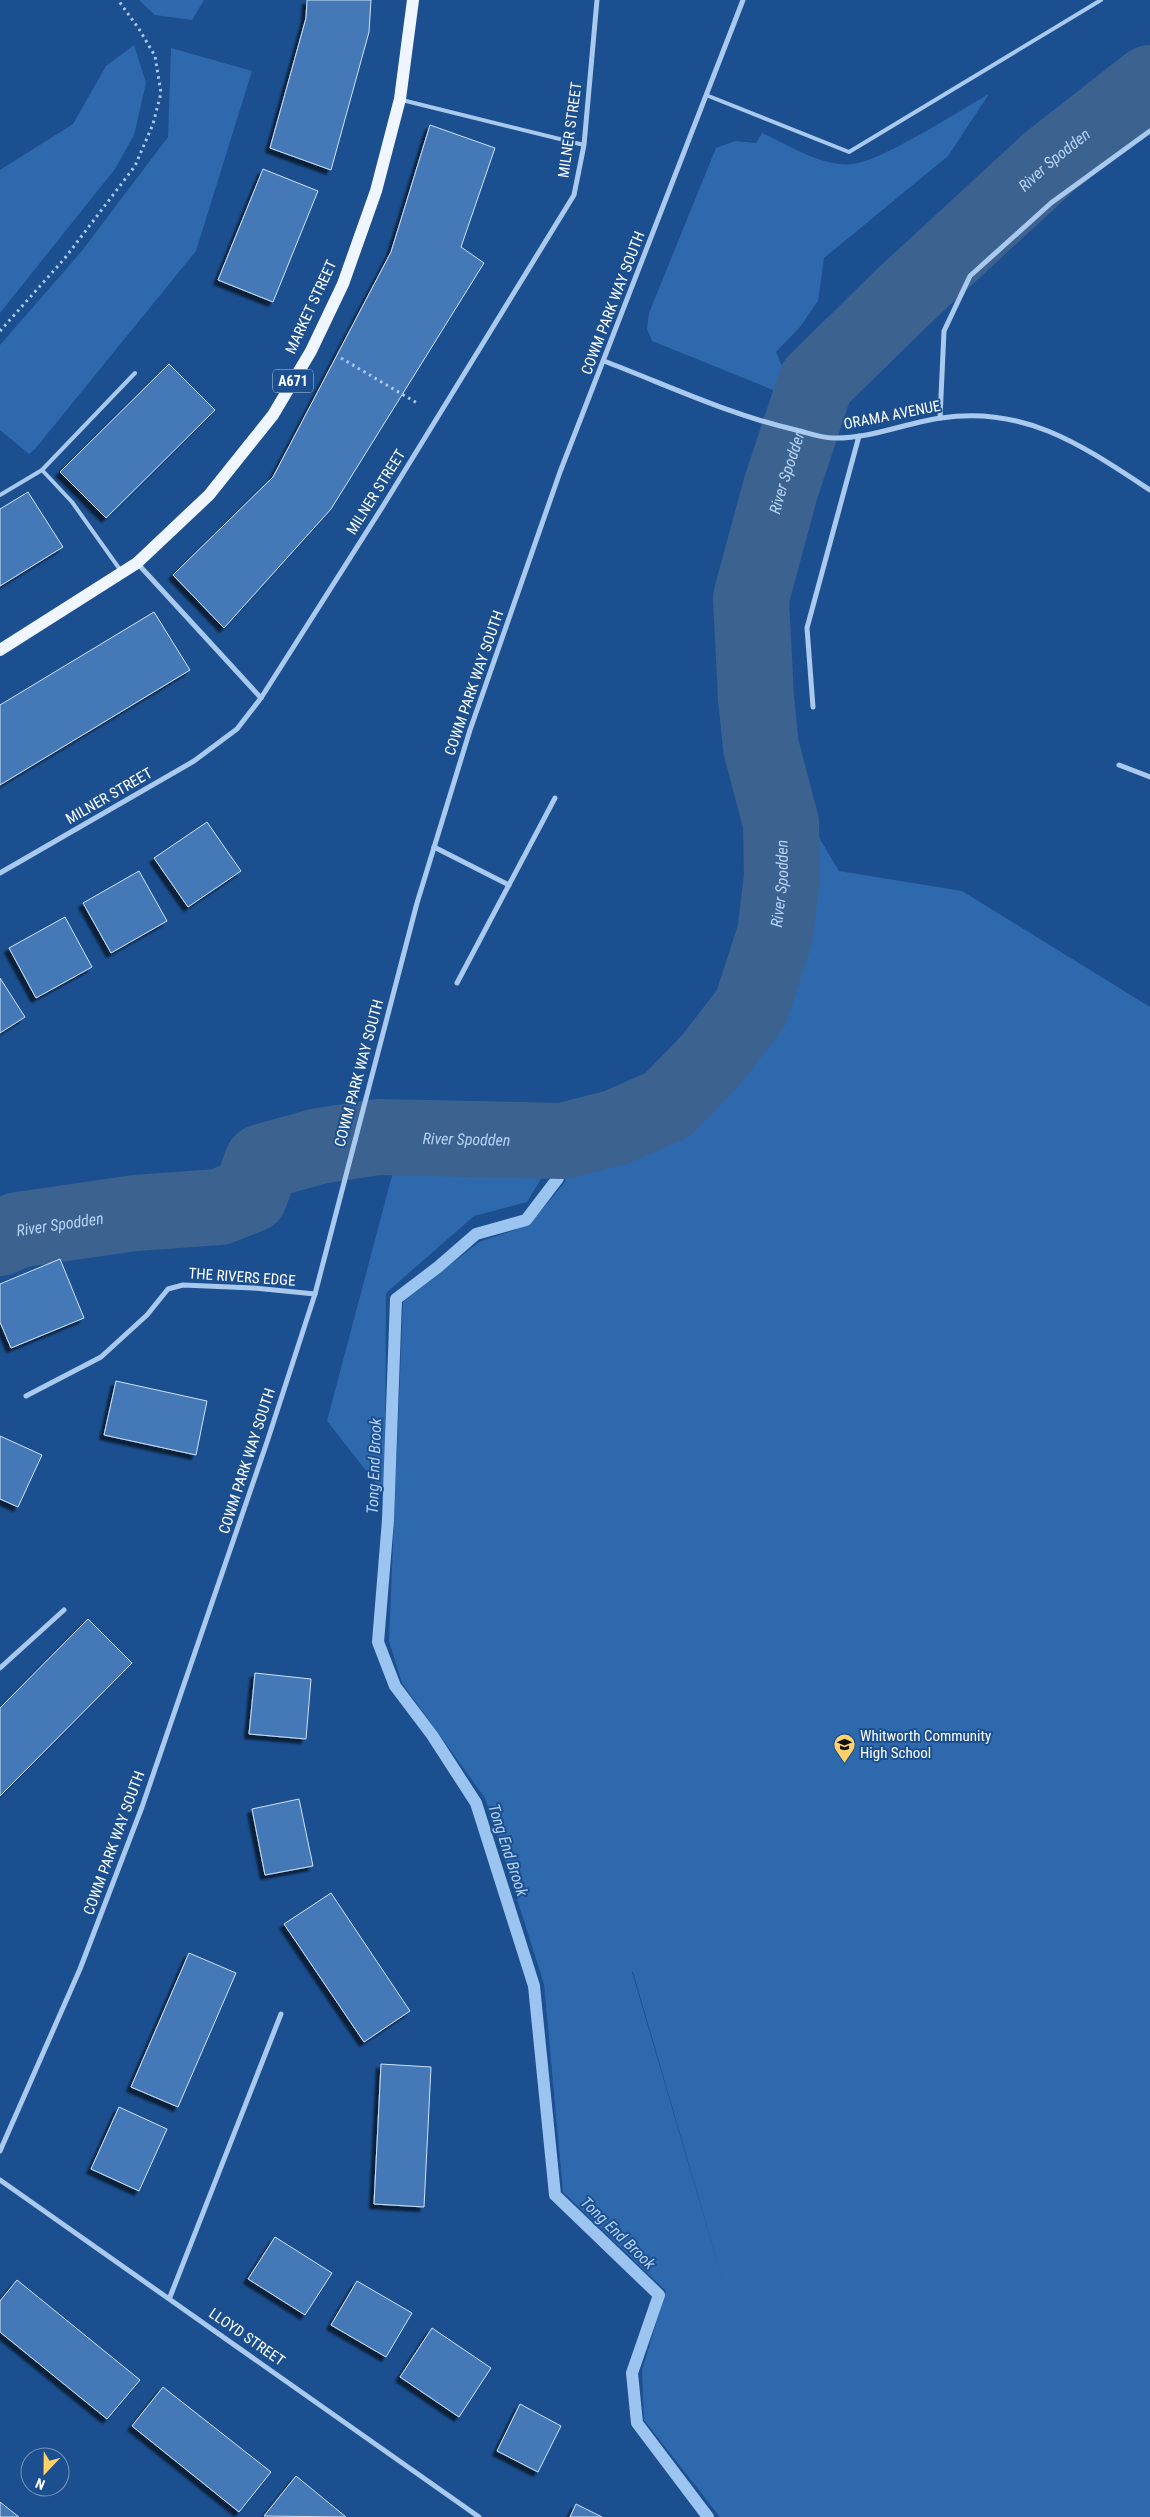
<svg xmlns="http://www.w3.org/2000/svg" width="1150" height="2517" viewBox="0 0 1150 2517" font-family="'Roboto Condensed',sans-serif">
<defs>
<filter id="shadow"><feDropShadow dx="-4.5" dy="4.5" stdDeviation="1" flood-color="#0009"/></filter>
</defs>
<rect width="100%" height="100%" fill="#1b4f8f"/>
<g fill="#2e69ad" fill-rule="evenodd">
<path d="M139 0H204L192 20 155 15Z"/>
<path d="M134 45 146 83 134 135 115 169 0 313V170L73 124 106 66Z"/>
<path d="M171 48 252 71 196 251 35 449 29 454 0 430V345L81 252 168 137Z"/>
<path d="M989 94 948 156 824 258 818 301 800 327 776 352 789 382 783 394 652 341 647 329 649 313 716 148 735 141 756 143 762 133C789 145 821 167 852 164 881 162 960 110 989 94Z"/>
<path d="M803 811 839 871 962 891 1150 1007V2517H720L644 2420 642 2370 666 2291 563 2192 544 1984 485 1798 402 1683 389 1641 403 1302 479 1242 529 1225 565 1182 569 1154 665 1120 688 1101 764 1020 789 957 800 866ZM633 1972 727 2295 632 1972Z"/>
<path d="M398 1153 534 1154 551 1162 527 1202 474 1216 386 1293 385 1495 327 1421Z"/>
</g>
<g fill="none" stroke-linecap="round" stroke-linejoin="round">
<path stroke="#9cc4f0" stroke-width="12" d="M563 1141 558 1178 526 1220 476 1234 438 1267 396 1299 388 1520 378 1642 395 1686 432 1735 476 1803 534 1986 555 2195 659 2295 632 2373 637 2423 708 2517"/>
<path stroke="#3c6290" stroke-width="76" id="s1" d="M0 1238 18 1230 135 1213 219 1207 250 1195 262 1162 319 1146 378 1137 563 1141 617 1127 667 1105 711 1060 751 1008 775 934 782 877 781 823 761 747 756 698 751 598 781 487 816 382 907 293 1049 162 1150 83"/>
</g>
<g fill="#4478b7" stroke="#cfe3fa" filter="url(#shadow)">
<path d="M307 0H371L369 32 331 170 270 148 306 18Z"/>
<path d="M430 125 495 148 461 247 484 263 331 509 224 628 173 575 273 477 391 252Z"/>
<path d="M263 169 318 191 273 302 218 280Z"/>
<path d="M169 364 215 410 106 518 60 472Z"/>
<path d="M28 492 63 547 0 586V509Z"/>
<path d="M154 612 190 670 0 785V705Z"/>
<path d="M207 822 241 871 188 907 154 858Z"/>
<path d="M139 871 167 921 111 953 83 903Z"/>
<path d="M65 917 92 967 36 998 9 948Z"/>
<path d="M0 978 25 1017 0 1033Z"/>
<path d="M60 1259 84 1318 11 1348 0 1322V1284Z"/>
<path d="M116 1381 207 1401 196 1455 104 1435Z"/>
<path d="M0 1436 42 1455 18 1507 0 1499Z"/>
<path d="M88 1619 132 1663 0 1796V1708Z"/>
<path d="M255 1673 311 1679 306 1739 249 1734Z"/>
<path d="M299 1799 313 1866 265 1875 252 1809Z"/>
<path d="M331 1893 410 2011 364 2042 284 1924Z"/>
<path d="M189 1953 236 1973 178 2107 131 2087Z"/>
<path d="M381 2064 431 2067 424 2207 374 2204Z"/>
<path d="M119 2107 167 2129 139 2191 91 2169Z"/>
<path d="M275 2237 332 2273 305 2315 248 2279Z"/>
<path d="M17 2280 140 2380 107 2419 0 2332V2301Z"/>
<path d="M357 2281 412 2313 386 2357 331 2325Z"/>
<path d="M432 2328 491 2368 459 2417 400 2377Z"/>
<path d="M163 2387 271 2472 239 2512 132 2426Z"/>
<path d="M520 2404 561 2426 538 2472 497 2451Z"/>
<path d="M296 2476 346 2517 264 2516Z"/>
<path d="M0 2502 19 2517H0Z"/>
<path d="M576 2504 602 2517H570Z"/>
</g>
<g fill="none" stroke-linecap="round" stroke-linejoin="round">
<g stroke="#a9c9ee" stroke-width="3" stroke-dasharray="2.5 4" stroke-linecap="butt">
<path d="M0 331 65 258 135 166 153 124 161 93 155 56 139 29 118 0"/>
<path d="M341 358 417 403"/>
</g>
<g stroke="#a9c9ee" stroke-width="4">
<path d="M706 95 849 152 1101 0"/>
<path d="M402 100 584 145"/>
<path d="M42 470 72 502 121 571"/>
<path d="M0 495 42 470 135 373"/>
</g>
<g stroke="#a9c9ee" stroke-width="5">
<path d="M604 361C667 385 730 415 796 430 808 433 821 438 833 438 870 439 905 423 941 418 1025 405 1083 446 1150 490"/>
<path d="M940 418 944 331 970 276 1051 203 1150 131"/>
<path d="M138 564 261 698"/>
<path d="M813 707 807 628 859 436"/>
<path d="M1119 765 1150 777"/>
<path d="M434 847 509 885"/>
<path d="M0 873 194 761 237 729 261 698 383 506 574 195 584 145 597 0"/>
<path d="M457 983 555 798"/>
<path d="M26 1396 101 1357 147 1315 168 1289 183 1285 253 1288 315 1294"/>
<path d="M0 1668 64 1610"/>
<path d="M0 2151 80 1969 142 1807 267 1442 315 1294 417 903 470 730 560 472 743 0"/>
<path d="M0 2180 479 2517"/>
<path d="M170 2297 281 2014"/>
</g>
<path stroke="#f0f6ff" stroke-width="12" d="M0 650 137 563 209 495 273 415 311 351 343 284 376 191 400 99 413 0"/>
</g>
<defs>
<symbol id="school-pin" viewBox="-11 -11 22 30"><path d="M0 17L-7.5 6A9.5 9.5 0 1 1 7.5 6Z" fill="#ffd166" stroke="#1b4f8f"/><path d="M0-5L7-2L0 1L-7-2ZM-4 1L0 2.5L4 1V4Q0 6-4 4Z" fill="#111"/></symbol>
</defs>
<g fill-rule="evenodd">
<use href="#school-pin" x="832" y="1732" width="25" height="34"/>
</g>
<g text-anchor="middle" dominant-baseline="central" stroke-width="4" stroke-linejoin="round" paint-order="stroke">
<rect fill="#1b4f8f" stroke="#bbcadd" stroke-width="1" x="273" y="369.5" width="40" height="23" rx="4"/>
<g font-size="14" font-weight="bold" fill="#fff">
<text x="293" y="381">A671</text>
</g>
<g font-size="15" fill="#fff" stroke="#1b4f8f">
<text transform="translate(570 130) rotate(-82)">MILNER STREET</text>
<text transform="translate(613 303) rotate(-69)">COWM PARK WAY SOUTH</text>
<text transform="translate(311 307) rotate(-65)">MARKET STREET</text>
<text transform="translate(892 415) rotate(-11)">ORAMA AVENUE</text>
<text transform="translate(376 492) rotate(-58)">MILNER STREET</text>
<text transform="translate(474 683) rotate(-71)">COWM PARK WAY SOUTH</text>
<text transform="translate(109 796) rotate(-30)">MILNER STREET</text>
<text transform="translate(359 1073) rotate(-75)">COWM PARK WAY SOUTH</text>
<text transform="translate(242 1277) rotate(4)">THE RIVERS EDGE</text>
<text transform="translate(247 1461) rotate(-72)">COWM PARK WAY SOUTH</text>
<text transform="translate(114 1843) rotate(-70)">COWM PARK WAY SOUTH</text>
<text transform="translate(247 2337) rotate(35)">LLOYD STREET</text>
</g>
<g font-size="15" fill="#fff" stroke="#1b4f8f" text-anchor="start">
<text x="860" y="1736">Whitworth Community<tspan x="860" dy="17">High School</tspan></text>
</g>
<g font-size="16" font-style="italic" fill="#b5d3f5" stroke="#1b4f8f">
<text stroke="none"><textPath href="#s1" startOffset="1802">River Spodden</textPath></text>
<text stroke="none"><textPath href="#s1" startOffset="1382">River Spodden</textPath></text>
<text stroke="none"><textPath href="#s1" startOffset="962">River Spodden</textPath></text>
<text stroke="none"><textPath href="#s1" startOffset="498">River Spodden</textPath></text>
<text stroke="none"><textPath href="#s1" startOffset="62">River Spodden</textPath></text>
<text transform="translate(374 1466) rotate(-88)">Tong End Brook</text>
<text transform="translate(508 1850) rotate(72)">Tong End Brook</text>
<text transform="translate(618 2233) rotate(44)">Tong End Brook</text>
</g>
</g>
<g transform="translate(45 2472) rotate(202)"><circle r="24" fill="#1b4f8f" stroke="#7695bc"/>
<path d="M0-4L9 19L0 12L-9 19Z" fill="#ffd166"/>
<text y="-8" font-size="14" font-weight="bold" text-anchor="middle" fill="#ffffff">N</text>
</g>
</svg>
